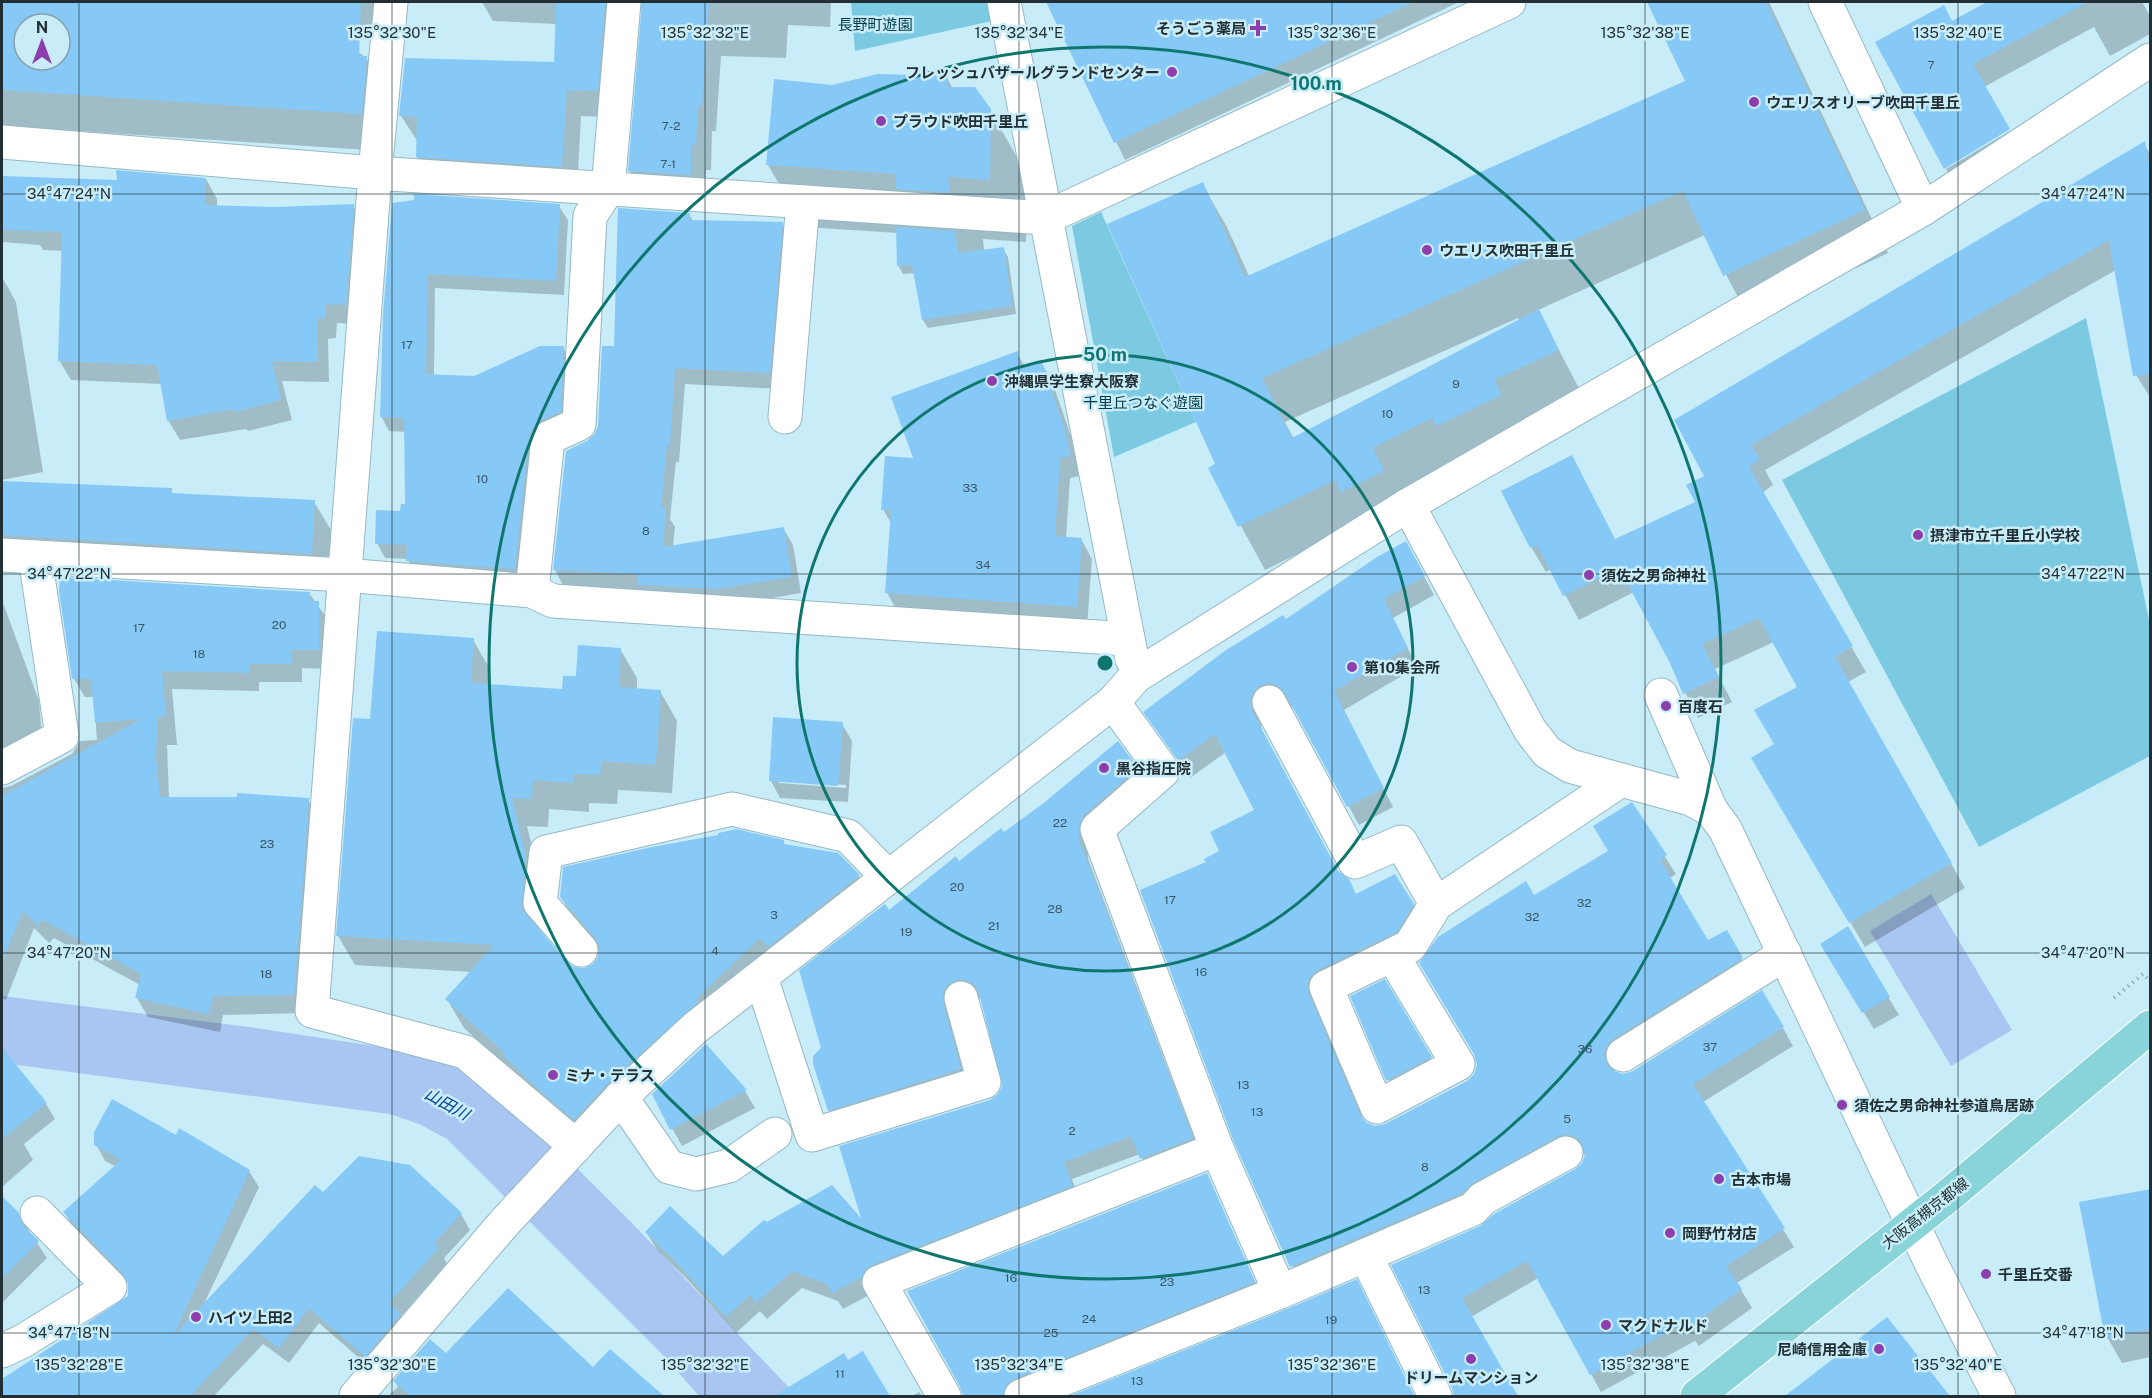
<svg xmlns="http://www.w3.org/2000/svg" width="2152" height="1398" viewBox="0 0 2152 1398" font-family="'Public Sans','Noto Sans JP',sans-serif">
<rect width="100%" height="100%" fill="#c8edf9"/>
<g fill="#7bcae2">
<path d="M851 2H988L992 21 855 51Z"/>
<path d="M1101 212 1196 422 1114 457 1072 226Z"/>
<path d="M2086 318 2150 625V756L1979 847 1782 480Z"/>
</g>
<g fill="#a8c6f1">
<path d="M1931 894 2012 1030 1951 1066 1870 931Z"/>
<path d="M2 996 249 1027 394 1049 438 1058 477 1077 511 1103 629 1220 797 1396H699L661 1353 447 1139 419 1124 390 1114 2 1063Z"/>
</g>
<g fill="#0003" fill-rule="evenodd">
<path d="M2 2 251 4V2H384L383 26 322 23 366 58 388 96 383 151 2 126ZM24 24H60V60H24Z"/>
<path d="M482 2H831L830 27 788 25 786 58 721 56 716 131H712L711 170H706L705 201 645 197 630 171 644 10 641 9 632 11 612 117 581 116 577 192 432 183 417 157 418 142 401 116 555 63 556 24 493 21Z"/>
<path d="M1048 2H1459L1125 160Z"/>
<path d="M1649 2H1769L1888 253 1749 318 1705 235 1538 310 1582 394 1396 492 1407 514 1361 523 1265 570 1210 469 1217 465 1202 184 1227 227 1249 276 1687 82ZM1518 318 1519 321 1294 439 1285 422Z"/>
<path d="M1990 2H2142L2150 16V34L2110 56 2094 27 1984 87 1944 167 1952 22Z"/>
<path d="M947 78 953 89 990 110 1026 173V242L983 239 984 251 1003 249 1008 257 1016 314 928 328 923 320 915 273 903 274 898 265V233L804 227 768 165 832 87Z"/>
<path d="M2010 131 2022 152 1958 190 1946 169Z"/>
<path d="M2144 143 2150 154V397L2134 372 2116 270 1765 470 1773 485 1762 493 1866 672 1848 682 1965 888 1865 947 1753 758 1776 745 1799 687 1774 642 1715 669 1732 702 1698 718 1634 592 1579 620 1551 569 1546 572 1531 547 1572 457 1615 540 1698 503 1706 476Z"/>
<path d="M2 178 118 182 206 179 217 199V207L276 209 353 205 365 225 357 324 337 323 336 338 328 339 329 382 282 381 292 420 248 431 246 429 180 440 168 420 162 384 71 380 59 360 63 251 43 250 40 245 2 242Z"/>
<path d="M393 204 559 206 568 220 564 295 435 288 434 376 474 378 563 348 572 363 569 426 523 583 416 576 408 559 385 558 377 543 407 505 406 432 389 431 381 416Z"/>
<path d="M689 214 693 221 782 223 791 240 779 389 685 384 679 462H676L670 519 675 527 673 547 783 528 793 545 801 593 727 606 649 601 642 590 564 587 555 570 567 452 588 442 596 435 616 348Z"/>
<path d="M2 277 16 302 43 472 2 480Z"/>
<path d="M1017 353 1025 367 1041 362 1052 381 1076 451 1081 476 1070 478 1066 538 1081 539 1092 559 1087 626 898 612 887 593 892 525 883 509 916 460Z"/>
<path d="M34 484 171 490 173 494 314 502 331 530 328 583 2 552V501Z"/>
<path d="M1416 561 1434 595 1393 618 1417 667 1344 710 1393 807 1359 825 1296 709 1281 701 1263 710 1260 720 1262 731 1339 873 1356 895 1413 904 1424 923 1317 1004 1319 1014 1365 1123 1375 1127 1386 1125 1468 1082 1475 1075 1534 897 1610 852 1631 804 1676 874 1669 879 1708 942 1726 932 1752 977 1616 1066 1614 1073 1623 1075 1783 1028 1793 1046 1703 1102 1794 1247 1737 1283 1752 1308 1699 1346 1695 1341 1601 1392 1538 1278 1471 1317 1516 1396H1455L1453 1387 1393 1265 1481 1227 1576 1171 1583 1164 1586 1155 1578 1152 1302 1285 1236 1141 1208 863 1256 810 1226 752 1190 778 1145 712 1285 621Z"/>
<path d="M309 593 329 621V669L302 668V682H259V691L172 689 177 745H167L169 798 308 800 319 819 304 1013 223 1015 220 1032 148 1017 137 998 140 985 54 938 49 943 34 928 6 1000 2 998V788L11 786 72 754 80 741 97 740 94 697H85L74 679Z"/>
<path d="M2 600 39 701 43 749 2 772Z"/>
<path d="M473 640 490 669 489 686 564 691 577 678 620 649 637 678V690L660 691 677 721 672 793 618 790 617 804 589 803V812L549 809 548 827 527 826 542 888 539 931 566 963 574 969 584 970 594 966 600 952 578 926 561 897 783 842 785 846 838 854 859 876 876 905 778 966 625 1112 592 1148 464 1028 447 999 472 972 355 965 338 936 372 720Z"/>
<path d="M842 724 852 741 848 802 780 798 771 781ZM779 780 846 785V788L779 783Z"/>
<path d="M1137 769 1146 786 1088 843V859L1201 1156 1151 1175 1140 1154 1072 1179 1081 1203 871 1294 843 1309 838 1301 802 1288 767 1319 760 1311 736 1333 686 1278 657 1250 647 1233 723 1258 767 1224H865L999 1095 1004 1086 982 1000 976 996 970 1086 839 1127 829 1110 822 1048 889 912 1004 834Z"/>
<path d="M1847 928 1899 1015 1874 1029 1832 961Z"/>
<path d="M1384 981 1438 1071 1395 1093 1352 997Z"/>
<path d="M4 1067 46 1104 55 1119 24 1144 33 1160 2 1187V1069Z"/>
<path d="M745 1091 755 1108 682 1146 653 1094Z"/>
<path d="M176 1137 249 1171 259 1187 204 1304 323 1194 410 1167 461 1214 470 1230 444 1258 447 1264 401 1316 409 1331 375 1372 319 1323 289 1363 263 1344 214 1396H2V1375L4 1379 130 1297V1285L74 1229 65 1213 115 1166 105 1161 96 1144Z"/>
<path d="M1206 1175 1264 1301 1025 1396H964L962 1387Z"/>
<path d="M2150 1190V1357L2122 1363 2107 1337Z"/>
<path d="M2 1198 18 1214 47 1258 2 1303Z"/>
<path d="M1356 1281 1414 1396H1073Z"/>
<path d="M610 1351 662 1396H388L398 1387 395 1382 446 1355 593 1369Z"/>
<path d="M862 1353 889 1396H818L807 1378 848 1362Z"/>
<path d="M1805 1382 1943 1390 1947 1396H1813Z"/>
<path d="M919 1392 922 1396H912Z"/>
</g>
<g fill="#87c9f6" fill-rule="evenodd">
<path d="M2 2H361L359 56H367L362 114 2 90ZM24 24H60V60H24Z"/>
<path d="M556 2H605L598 91 567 90 562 167 416 157 417 117 399 116 405 58 554 62Z"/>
<path d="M642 2H709L702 106H698L696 145H691V175L628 171Z"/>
<path d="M1046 2H1413L1114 143Z"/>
<path d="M1647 2H1766L1865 210 1723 276 1683 191 1262 378 1292 438 1539 309 1559 350 1494 380 1502 395 1436 426 1432 418 1373 448 1384 471 1341 492 1335 480 1238 527 1208 468 1215 464 1107 224 1203 182 1245 277 1685 81Z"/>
<path d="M1987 2H2088L1973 64 2010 129 1944 169 1875 42 1944 5 1952 21Z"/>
<path d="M878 74 948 76 947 87H975L991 109 990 180 948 177 950 193 896 189V174L766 165 774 79 832 85Z"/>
<path d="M2145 141 2151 176V374L2133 376 2109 240 1751 445 1760 459 1749 467 1853 646 1835 657 1952 863 1849 923 1751 758 1774 744 1754 710 1797 687 1759 618 1702 644 1719 677 1683 694 1670 663 1619 568 1563 596 1537 545 1530 548 1501 491 1572 455 1615 539 1695 502 1686 485 1704 476 1674 420Z"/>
<path d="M116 170 206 178 205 205 276 207 354 204 346 305 326 304 325 318 317 319 318 362 272 361 281 400 235 412 234 409 167 421 157 365 58 361 62 232 2 230V176L117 180Z"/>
<path d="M414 194 560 204 556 281 428 274 426 374 474 376 540 346H564L561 412 540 421 533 428 529 436 515 569 406 561 407 545 375 544 376 510 400 511 401 504H405L404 418 380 417 383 315 392 203 414 200Z"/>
<path d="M618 208 690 213V220L783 222 770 373 675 368 670 445H667L661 508H666L663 547 784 527 792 577 716 589 638 585V574L553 570 566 451 587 441 595 434 598 425 602 346H614Z"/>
<path d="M896 227 955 231 958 253 1004 247 1012 306 922 320 912 265 897 266Z"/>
<path d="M1018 351 1020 367 1041 360 1065 430 1071 456 1060 458 1055 536 1082 538 1077 607 885 593 891 510H881L885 456 913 458 891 397Z"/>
<path d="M2 481 172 488 171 493 315 500 312 554 2 535Z"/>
<path d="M1406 541 1425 576 1384 599 1408 648 1334 691 1384 788 1347 807 1285 693 1278 686 1270 683 1261 685 1253 692 1250 701 1252 711 1338 871 1349 879 1356 894 1395 874 1414 904 1397 932 1318 970 1310 977 1307 984 1309 994 1360 1115 1367 1123 1375 1126 1385 1124 1467 1081 1474 1074 1477 1065 1474 1054 1419 963 1438 937 1526 881 1534 895 1608 851 1593 826 1632 802 1667 855 1660 860 1708 940 1727 930 1743 958 1613 1039 1606 1047 1604 1055 1607 1065 1614 1071 1623 1074 1633 1071 1762 990 1784 1027 1693 1084 1785 1228 1726 1266 1742 1289 1687 1328 1684 1323 1590 1375 1527 1261 1462 1298 1518 1396H1454L1452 1388 1391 1265 1480 1226 1494 1214 1575 1169 1582 1163 1585 1154 1582 1144 1576 1137 1567 1134 1557 1137 1473 1183 1462 1193 1290 1267 1234 1142 1140 890 1206 862 1204 859 1219 851 1210 832 1254 810 1215 734 1178 760 1143 712 1226 650 1283 615 1286 619 1377 557Z"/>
<path d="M60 577 310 592V601H319V650H292V664H249V673L162 671 166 716 158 717 156 757 160 797H237V793L309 798 294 995 213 996 209 1014 135 998 141 974 43 920 38 925 23 911 2 961V796L141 719 95 723 91 679H72L59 591Z"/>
<path d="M377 631 474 638 471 683 562 689 563 676H576L578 645 621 648 619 687 661 690 656 765 602 761 600 775 573 774V783L533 780 532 799 512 798 526 857 522 909 567 962 574 967 584 968 593 964 598 957 599 947 595 938 560 897 563 867 652 847 718 835V833L736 829 784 840V844L838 853 860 875 768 947 760 938 696 999 698 1002 608 1083 574 1120 540 1091 503 1055 505 1053 445 999 494 945 336 936 353 718 370 719Z"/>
<path d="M773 717 843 722 838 786 769 781Z"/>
<path d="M1118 741 1138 768 1084 815 1079 825V840L1193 1138 1140 1159 1131 1136 1064 1162 1073 1186 872 1265 864 1271 862 1277 832 1293 827 1284 792 1271 756 1303 750 1295 726 1317 675 1261 645 1232 670 1206 723 1256 764 1220 767 1222 832 1185 861 1218 839 1146 990 1100 998 1094 1002 1086 979 993 974 984 965 980H957L947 985 943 993V1002L961 1069 828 1111 813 1064V1056L821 1048 799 970 885 904 889 910 956 856 959 861 1001 828 1004 832 1045 802Z"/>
<path d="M1848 926 1890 997 1862 1013 1820 944Z"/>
<path d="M1385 979 1432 1057 1386 1081 1350 996Z"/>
<path d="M706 1044 747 1090 670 1130 652 1094Z"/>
<path d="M2 1047 47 1103 2 1139Z"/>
<path d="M112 1099 176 1135 179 1128 250 1170 173 1336 315 1185 323 1192 359 1156 410 1165 462 1213 434 1243 439 1248 389 1303 401 1314 365 1357 309 1308 279 1348 253 1329 190 1396H2V1379L128 1296V1283L123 1274 63 1212 121 1160 94 1145V1132Z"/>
<path d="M1207 1173 1255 1282 1014 1379 1006 1385 1003 1396H963L960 1387 907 1291Z"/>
<path d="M2151 1189V1329L2105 1338 2079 1202Z"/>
<path d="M2 1196 19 1213 23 1226 39 1241 2 1279Z"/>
<path d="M1357 1279 1414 1396H1070L1287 1309Z"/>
<path d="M508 1288 593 1367 610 1349 664 1396H411L393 1381 430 1339 446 1353Z"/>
<path d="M1887 1317 1950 1396H1785Z"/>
<path d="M863 1351 890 1396H774L844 1353 848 1360Z"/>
</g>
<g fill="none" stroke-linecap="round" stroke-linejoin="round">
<defs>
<g id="minor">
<path d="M391 2 375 173 312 1011 465 1052 576 1146"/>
<path d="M1004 2 1132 659"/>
<path d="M1825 2 1923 209"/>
<path d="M2 142 375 173 1045 218 1509 2"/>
<path d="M785 417 803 202"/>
<path d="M1408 505 1530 730 1547 752 1570 766 1691 799 1711 810 1725 829 1931 1263 1999 1396"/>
<path d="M2 555 345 575 532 591 553 601 1128 639"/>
<path d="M532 591 548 438 579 424 590 216 608 189 624 2"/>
<path d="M1661 695 1711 810"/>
<path d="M1269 702 1355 862 1401 842 1436 904"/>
<path d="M2 768 62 736 35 557"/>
<path d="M581 950 540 903 546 852 732 809 848 836 888 877"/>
<path d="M1392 955 1326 987 1377 1107 1458 1064 1392 955 1410 946 1436 904 1621 780"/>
<path d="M761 977 812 1135 984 1082 961 998"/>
<path d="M1623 1055 1785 954"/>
<path d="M621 1097 669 1167 696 1174 729 1166 775 1134"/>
<path d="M1217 1149 1280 1292"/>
<path d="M1366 1256 1435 1396"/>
<path d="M2 1351 23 1341 110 1287 37 1213"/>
<path d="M356 1396 505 1222 621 1097 695 1028 1113 702 1136 676 1408 505 1923 209 2150 60"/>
<path d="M944 1396 879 1282 1217 1149 1097 829 1163 771 1113 702"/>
<path d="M1021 1396 1280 1292 1473 1209 1482 1199 1566 1153"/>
</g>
<path id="major" d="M1697 1396 1948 1196 2150 1027"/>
</defs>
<use href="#minor" stroke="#95b8c4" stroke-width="35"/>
<use href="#major" stroke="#fff" stroke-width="35"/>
<path stroke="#93b1bb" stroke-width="4" stroke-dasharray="1.5 4.5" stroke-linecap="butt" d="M2114 998 2143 974 2150 981"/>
<use href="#minor" stroke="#fff" stroke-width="33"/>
<use href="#major" stroke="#89d4d8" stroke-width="33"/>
</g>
<path fill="none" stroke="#223035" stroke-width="1.5" stroke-opacity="0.45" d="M79 2V1396M392 2V1396M705 2V1396M1019 2V1396M1332 2V1396M1645 2V1396M1958 2V1396M2 194H2150M2 574H2150M2 953H2150M2 1333H2150"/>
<g fill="none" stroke="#0f766e" stroke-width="3">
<circle cx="1105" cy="663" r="308"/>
<circle cx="1105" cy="663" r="616"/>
</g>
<g fill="#8e3dac" stroke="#c8edf9" stroke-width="2">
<path d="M1255 19h6v6h6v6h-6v6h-6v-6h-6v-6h6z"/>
<circle cx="1172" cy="72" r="6"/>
<circle cx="1754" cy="102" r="6"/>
<circle cx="881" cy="121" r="6"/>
<circle cx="1427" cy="250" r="6"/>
<circle cx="992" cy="381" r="6"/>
<circle cx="1918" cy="535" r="6"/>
<circle cx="1589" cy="575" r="6"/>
<circle cx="1352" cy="667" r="6"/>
<circle cx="1666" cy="706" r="6"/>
<circle cx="1104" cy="768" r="6"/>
<circle cx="553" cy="1075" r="6"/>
<circle cx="1842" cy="1105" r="6"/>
<circle cx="1719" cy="1179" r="6"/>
<circle cx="1670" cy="1233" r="6"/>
<circle cx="1986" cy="1274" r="6"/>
<circle cx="196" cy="1317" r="6"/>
<circle cx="1606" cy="1325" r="6"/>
<circle cx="1879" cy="1349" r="6"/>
<circle cx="1471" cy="1359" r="6"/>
</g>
<g text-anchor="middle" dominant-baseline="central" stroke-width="5" stroke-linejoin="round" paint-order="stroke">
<g font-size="12" fill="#3b5665">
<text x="1931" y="65">7</text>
<text x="671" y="126">7-2</text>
<text x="668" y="164">7-1</text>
<text x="407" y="345">17</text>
<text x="1456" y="384">9</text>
<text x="1387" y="414">10</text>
<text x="482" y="479">10</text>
<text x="970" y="488">33</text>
<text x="646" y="531">8</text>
<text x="983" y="565">34</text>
<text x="279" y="625">20</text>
<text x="139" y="628">17</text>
<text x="199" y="654">18</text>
<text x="1060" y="823">22</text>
<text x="267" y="844">23</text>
<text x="957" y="887">20</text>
<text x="1170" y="900">17</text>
<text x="1584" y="903">32</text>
<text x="1055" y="909">28</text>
<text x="774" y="915">3</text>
<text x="1532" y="917">32</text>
<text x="994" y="926">21</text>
<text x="906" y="932">19</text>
<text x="715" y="951">4</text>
<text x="1201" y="972">16</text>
<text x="266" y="974">18</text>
<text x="1710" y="1047">37</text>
<text x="1585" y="1049">36</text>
<text x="1243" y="1085">13</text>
<text x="1257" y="1112">13</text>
<text x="1567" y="1119">5</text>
<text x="1072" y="1131">2</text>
<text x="1425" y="1167">8</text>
<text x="1011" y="1278">16</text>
<text x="1167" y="1282">23</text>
<text x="1424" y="1290">13</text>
<text x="1089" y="1319">24</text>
<text x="1331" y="1320">19</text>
<text x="1051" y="1333">25</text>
<text x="840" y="1374">11</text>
<text x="1137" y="1381">13</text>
</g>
<g font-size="15" fill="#003846" stroke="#c8edf9">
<text x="875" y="24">長野町遊園</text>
<text x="1143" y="402">千里丘つなぐ遊園</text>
</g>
<g font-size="15" font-weight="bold" fill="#223035" stroke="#c8edf9" text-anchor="start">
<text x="1246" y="28" text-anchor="end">そうごう薬局</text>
<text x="1160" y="72" text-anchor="end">フレッシュバザールグランドセンター</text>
<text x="1766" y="102">ウエリスオリーブ吹田千里丘</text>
<text x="893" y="121">プラウド吹田千里丘</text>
<text x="1439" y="250">ウエリス吹田千里丘</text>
<text x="1004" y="381">沖縄県学生寮大阪寮</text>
<text x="1930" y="535">摂津市立千里丘小学校</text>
<text x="1601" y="575">須佐之男命神社</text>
<text x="1364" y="667">第10集会所</text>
<text x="1678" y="706">百度石</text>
<text x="1116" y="768">黒谷指圧院</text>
<text x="565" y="1075">ミナ・テラス</text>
<text x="1854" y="1105">須佐之男命神社参道鳥居跡</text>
<text x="1731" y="1179">古本市場</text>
<text x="1682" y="1233">岡野竹材店</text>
<text x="1998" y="1274">千里丘交番</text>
<text x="208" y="1317">ハイツ上田2</text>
<text x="1618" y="1325">マクドナルド</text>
<text x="1867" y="1349" text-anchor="end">尼崎信用金庫</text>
<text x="1471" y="1377" text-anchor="middle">ドリームマンション</text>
</g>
<g font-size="15" fill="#223035" stroke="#c8edf9">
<text transform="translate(1925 1213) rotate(-38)">大阪高槻京都線</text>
</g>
<g font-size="16" font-style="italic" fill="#004192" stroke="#c8edf9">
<text transform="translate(447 1104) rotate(29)">山田川</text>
</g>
</g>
<g font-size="15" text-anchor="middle" fill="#223035" stroke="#c8edf9" stroke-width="5" stroke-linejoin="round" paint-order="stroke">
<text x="392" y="38">135°32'30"E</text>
<text x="705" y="38">135°32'32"E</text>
<text x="1019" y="38">135°32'34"E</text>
<text x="1332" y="38">135°32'36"E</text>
<text x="1645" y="38">135°32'38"E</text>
<text x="1958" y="38">135°32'40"E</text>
<text x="69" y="199">34°47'24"N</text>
<text x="2083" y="199">34°47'24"N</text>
<text x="69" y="579">34°47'22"N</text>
<text x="2083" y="579">34°47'22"N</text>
<text x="69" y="958">34°47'20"N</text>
<text x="2083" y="958">34°47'20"N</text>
<text x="69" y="1338">34°47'18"N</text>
<text x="2083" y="1338">34°47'18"N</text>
<text x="79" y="1370">135°32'28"E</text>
<text x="392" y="1370">135°32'30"E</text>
<text x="705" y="1370">135°32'32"E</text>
<text x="1019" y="1370">135°32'34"E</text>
<text x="1332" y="1370">135°32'36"E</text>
<text x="1645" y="1370">135°32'38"E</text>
<text x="1958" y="1370">135°32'40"E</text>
</g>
<circle cx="1105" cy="663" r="9" fill="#0f766e" stroke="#c8edf9" stroke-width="3"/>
<g font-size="18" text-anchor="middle" font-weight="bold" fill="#0f766e" stroke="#c8edf9" stroke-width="5" stroke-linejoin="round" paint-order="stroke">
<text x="1316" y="90">100 m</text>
<text x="1105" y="361">50 m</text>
</g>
<rect width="2152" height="1398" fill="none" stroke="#223035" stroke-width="6"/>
<g transform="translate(42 42)"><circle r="28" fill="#c8edf9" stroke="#86a1ab" stroke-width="1.5"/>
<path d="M0-4.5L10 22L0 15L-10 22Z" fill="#8e3dac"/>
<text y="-9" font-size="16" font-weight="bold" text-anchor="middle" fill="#223035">N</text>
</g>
</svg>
